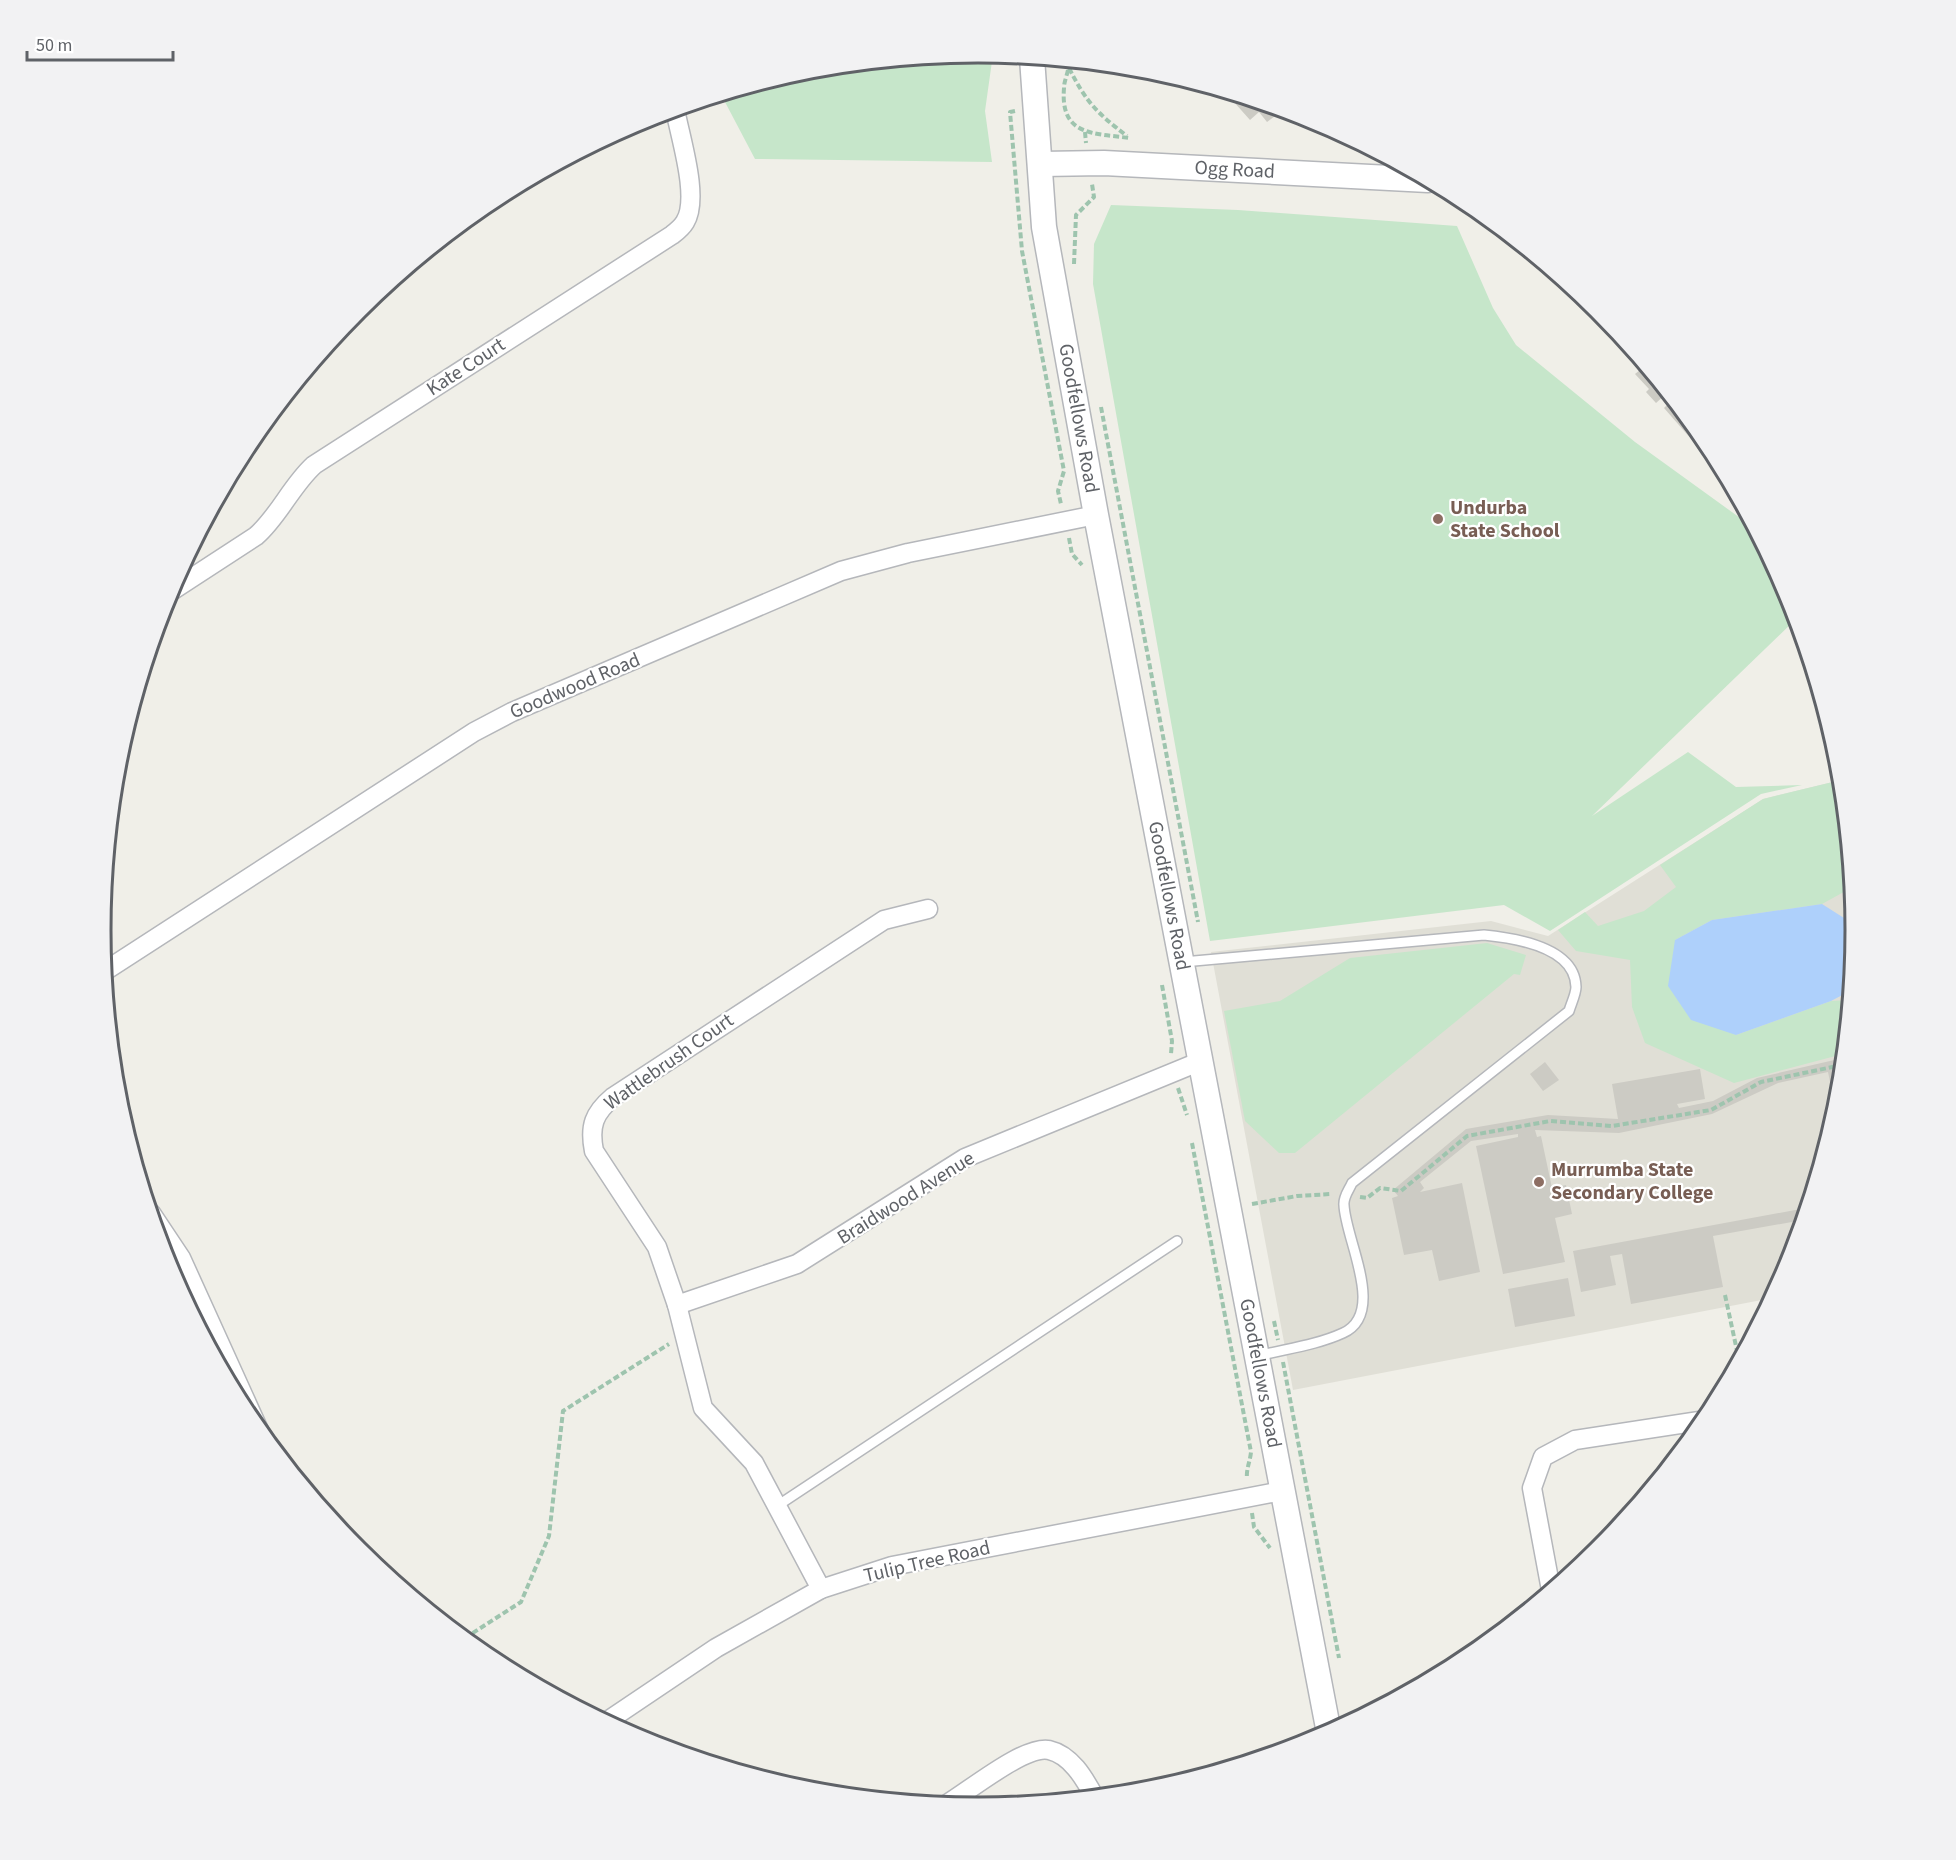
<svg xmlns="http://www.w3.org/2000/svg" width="1956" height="1860" viewBox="0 0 1956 1860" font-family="'Source Sans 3',sans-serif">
<rect width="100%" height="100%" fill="#f0efe8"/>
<path fill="#e0dfd6" d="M1841 780 1855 930 1839 1102 1789 1266 1772 1298 1293 1390 1211 952 1491 921 1548 936 1763 799Z"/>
<g fill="#c6e6ca">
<path d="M978 53 993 54 985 111 992 162 755 159 725 102 730 93 807 69Z"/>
<path d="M1111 205 1238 210 1457 226 1493 308 1516 345 1635 442 1754 528 1789 595 1796 619 1592 816 1688 752 1736 787 1802 785 1761 794 1550 931 1504 905 1210 941 1093 284 1094 244Z"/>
<path d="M1841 780 1851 888 1822 904 1712 920 1675 940 1736 1035 1831 1001 1849 1000 1843 1054 1734 1083 1645 1043 1632 1007 1630 960 1576 951 1558 930 1585 912 1598 926 1644 911 1676 887 1660 865 1763 799Z"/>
<path d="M1487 943 1526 955 1520 975 1514 974 1295 1153H1279L1245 1121 1224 1011 1280 1001 1350 958Z"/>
</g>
<path fill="#aed0fb" d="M1822 904 1855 925 1850 991 1831 1001 1736 1035 1691 1020 1668 986 1675 940 1712 920Z"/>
<g fill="#cccbc4">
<path d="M1225 92 1233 95 1292 113 1287 118 1275 116 1267 122 1259 112 1250 120Z"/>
<path d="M1645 366 1667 393 1656 403 1646 392 1649 389 1635 374Z"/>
<path d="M1672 400 1706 441 1699 448 1664 408Z"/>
<path d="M1716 458 1729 483H1728L1711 463Z"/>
<path d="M1843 1058 1836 1110 1828 1072 1778 1083 1712 1114 1619 1133 1535 1130 1537 1137 1541 1136 1552 1188 1566 1185 1572 1214 1555 1218 1565 1262 1503 1274 1476 1146 1518 1137V1134L1471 1141 1420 1182 1424 1188 1420 1192 1462 1183 1480 1272 1439 1281 1432 1250 1404 1255 1392 1198 1398 1196 1393 1190 1466 1129 1548 1115 1618 1119 1612 1084 1700 1069 1705 1099 1677 1104 1679 1108 1713 1101 1757 1078Z"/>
<path d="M1545 1062 1559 1080 1543 1091 1530 1074Z"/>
<path d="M1806 1208 1803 1220 1713 1236 1723 1287 1631 1304 1622 1254 1610 1256 1616 1285 1581 1292 1573 1251Z"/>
<path d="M1568 1278 1575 1316 1515 1327 1508 1289Z"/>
</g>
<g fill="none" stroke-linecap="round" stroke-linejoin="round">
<defs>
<g id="service">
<path d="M1183 962 1484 935C1514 938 1575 947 1576 987 1576 994 1571 1004 1569 1011L1352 1183C1349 1190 1343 1197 1344 1205 1345 1239 1387 1313 1343 1333 1317 1345 1285 1349 1258 1356"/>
<path d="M777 1506 1177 1241"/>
</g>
<g id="minor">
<path d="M167 594 256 536C279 516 291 486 314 465L672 235C676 232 682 227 685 222 700 198 680 137 675 109"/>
<path d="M105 971 474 732 512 712 841 571 908 553 1096 515"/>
<path d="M151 1213 181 1258 259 1430"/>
<path d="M677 1305 797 1264 965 1158 1201 1061"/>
<path d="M821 1589 754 1463 703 1408 677 1305 657 1247 594 1151C589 1126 594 1113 613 1097L884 920 928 909"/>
<path d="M1551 1590 1532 1488 1543 1457 1575 1440 1706 1420"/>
<path d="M606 1722 716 1648 821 1589 892 1566 1282 1491"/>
<path d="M947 1804C969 1791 1025 1745 1049 1750 1071 1755 1084 1778 1094 1796"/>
</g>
<g id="tertiary">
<path id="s1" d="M1032 58 1044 227 1096 515 1329 1733"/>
<path id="s2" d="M1041 164 1104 163 1428 180"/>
</g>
</defs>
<use href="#service" stroke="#b5b7bb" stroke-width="12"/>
<use href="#minor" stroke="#b5b7bb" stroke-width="21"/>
<use href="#tertiary" stroke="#b5b7bb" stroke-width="27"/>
<g stroke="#9ec4ae" stroke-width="4" stroke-dasharray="6 3" stroke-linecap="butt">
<path d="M1068 61C1070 71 1064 79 1064 88 1060 136 1093 133 1129 138"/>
<path d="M1069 68C1086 102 1097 113 1127 136"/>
<path d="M1015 111 1010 112 1022 251 1064 471 1058 491 1061 504"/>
<path d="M1085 132 1086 143"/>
<path d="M1074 264 1076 215 1094 197 1092 184"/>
<path d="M1101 407 1198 922"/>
<path d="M1069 538 1072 554 1082 565"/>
<path d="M1162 985 1172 1041 1171 1054"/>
<path d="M1178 1088 1187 1115"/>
<path d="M1192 1143 1251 1452C1250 1462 1246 1469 1247 1479"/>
<path d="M1360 1197 1367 1198 1380 1188 1401 1191 1467 1136 1550 1121 1612 1126 1711 1110 1761 1082 1842 1065"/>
<path d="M1252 1204 1297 1196 1331 1194"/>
<path d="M1725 1295 1739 1360"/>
<path d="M1274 1321 1278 1340"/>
<path d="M1283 1362 1339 1658"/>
<path d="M1252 1513 1254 1527 1270 1548"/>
<path d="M465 1638 521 1602 549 1536 563 1411 669 1344"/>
</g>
<use href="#service" stroke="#fff" stroke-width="9"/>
<use href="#minor" stroke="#fff" stroke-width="18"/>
<use href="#tertiary" stroke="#fff" stroke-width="24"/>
</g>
<g fill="#8d6e63" stroke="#fff" stroke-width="2">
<circle cx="1438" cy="519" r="6"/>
<circle cx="1539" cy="1182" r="6"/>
</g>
<g text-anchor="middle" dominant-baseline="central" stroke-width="4.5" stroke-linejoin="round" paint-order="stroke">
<g font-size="20" fill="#5f6267" stroke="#fff">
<text stroke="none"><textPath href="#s2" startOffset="194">Ogg Road</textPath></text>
<text transform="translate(466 367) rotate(-33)">Kate Court</text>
<text stroke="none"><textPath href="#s1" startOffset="364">Goodfellows Road</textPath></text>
<text transform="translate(575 686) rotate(-23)">Goodwood Road</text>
<text stroke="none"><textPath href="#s1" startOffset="850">Goodfellows Road</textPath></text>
<text transform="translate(669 1062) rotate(-35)">Wattlebrush Court</text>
<text transform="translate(906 1198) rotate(-32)">Braidwood Avenue</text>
<text stroke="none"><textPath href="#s1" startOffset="1336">Goodfellows Road</textPath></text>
<text transform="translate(927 1562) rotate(-13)">Tulip Tree Road</text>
</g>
<g font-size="20" font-weight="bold" fill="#785e54" stroke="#fff" text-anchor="start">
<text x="1450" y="508">Undurba<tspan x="1450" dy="23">State School</tspan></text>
<text x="1551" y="1170">Murrumba State<tspan x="1551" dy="23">Secondary College</tspan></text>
</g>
</g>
<path d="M0 0H1956V1860H0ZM111 930a867 867 0 1 1 1734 0a867 867 0 1 1-1734 0Z" fill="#f2f2f3" fill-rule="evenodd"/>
<path fill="none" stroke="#5f6267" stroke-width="3" d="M111 930a867 867 0 1 1 1734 0a867 867 0 1 1-1734 0Z"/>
<path d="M27 51v9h146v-9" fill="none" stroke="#5f6267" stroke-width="3"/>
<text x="36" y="51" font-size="18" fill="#5f6267" stroke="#ffffff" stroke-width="4.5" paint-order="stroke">50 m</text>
</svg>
